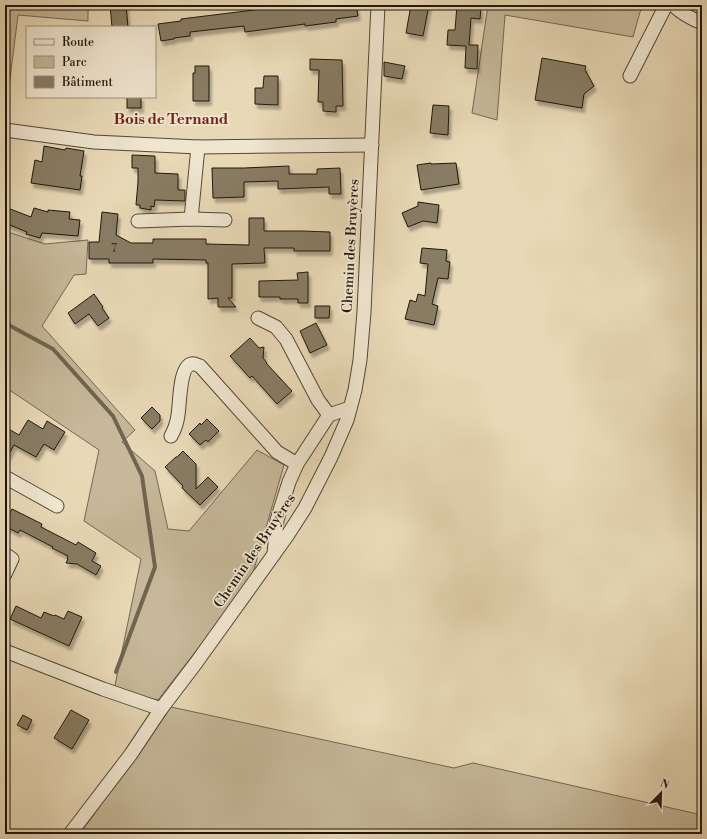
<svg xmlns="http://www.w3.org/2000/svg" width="707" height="839" viewBox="0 0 707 839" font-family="'Libre Bodoni',serif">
<defs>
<filter id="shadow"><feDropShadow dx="2.5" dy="4.5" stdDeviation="1" flood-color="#0004"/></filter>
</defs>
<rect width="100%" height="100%" fill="#e8d9b6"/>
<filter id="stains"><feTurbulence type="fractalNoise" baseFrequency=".005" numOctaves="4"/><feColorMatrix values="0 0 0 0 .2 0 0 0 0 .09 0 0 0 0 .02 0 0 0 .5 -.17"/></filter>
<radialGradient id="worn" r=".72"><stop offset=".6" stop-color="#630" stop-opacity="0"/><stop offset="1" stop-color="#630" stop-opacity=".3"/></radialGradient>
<g fill="#c6b899" stroke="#726852">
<path d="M5 5H88V21L18 15 6 111H5Z"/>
<path d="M488 5H642L633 37 505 15 497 120 472 113Z"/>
<path d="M5 231 45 244 88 240 86 274 74 275 42 326 135 430 122 442 155 471 168 529 189 531 257 450 284 465 251 580 158 700 114 690 141 559 84 521 99 450 5 387Z"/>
<path d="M171 707 454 768 473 763 702 815V834H80Z"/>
</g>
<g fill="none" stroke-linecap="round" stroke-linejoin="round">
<path stroke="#6f644f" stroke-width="4" d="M5 323 53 349 113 416 142 476 155 567 116 672"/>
</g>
<g fill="#887c64" stroke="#1f170b" filter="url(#shadow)">
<path d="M110 5H126L128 27H112Z"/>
<path d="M267 5 268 8 281 7V8L310 5H356L358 16 336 19V22L305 26V24L245 32 244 26 190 32V36L174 38V39L161 41 158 24 181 21V19L254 10 253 7Z"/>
<path d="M411 5H429L423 36 406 33Z"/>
<path d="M457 5H479L478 8H481L480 19 471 18 469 45H478L477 69 465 68 466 46 447 45 448 30H455Z"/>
<path d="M542 58 586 66 585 70 594 86 584 94 582 108 535 100Z"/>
<path d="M310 59 342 60 343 106H336V112L323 111V102H318L319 70H310Z"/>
<path d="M384 62 405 66 402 79 384 76Z"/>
<path d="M195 66H209V101H193V73H195Z"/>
<path d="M264 76H278V105L255 104V88H263Z"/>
<rect x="127" y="97" width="14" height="11"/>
<path d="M433 105 449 106 448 135 430 133Z"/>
<path d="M44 146 65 150 66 148 84 151 80 176H82L80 190 31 183 35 160 42 162Z"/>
<path d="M132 155 155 156V173L178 174V190H185V201L155 200 154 207 151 206V210L140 208V205H136L138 182V168H132Z"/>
<path d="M431 163V164L456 163 459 184 421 190 417 165Z"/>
<path d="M289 166V174H317V169L340 168 341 194H329V187L278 189V181L244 182V197L213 198 212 168H244Z"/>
<path d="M418 202 439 205 437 223 423 221 408 227 402 213 418 206Z"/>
<path d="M5 207 31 217 34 208 48 212V210L70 212 69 219 80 220 78 236 42 233 40 238 26 234 27 232 5 223Z"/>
<path d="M102 212 118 214 116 235 131 243H153V239H206V244L249 245V218H264V231H302L330 232V251H294V248H264L265 263 232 264V298H228L236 307H218V298L208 299V263H206V260L153 259V263H109V259H89V242H99Z"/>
<path d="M422 248 447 250 446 261 450 262 448 279 438 278 432 304 438 306 434 325 405 319 410 300 416 302 418 294 425 296 428 264 420 263Z"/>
<path d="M308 272V303H298V299H280V297H259V281L298 280 297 273Z"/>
<path d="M94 294 103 307 102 308 109 318 98 326 89 314 75 324 68 313Z"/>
<path d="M315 306H330L329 318H315Z"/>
<path d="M316 323 327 345 310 353 300 331Z"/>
<path d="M250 338 259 348 264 347 263 358 267 363H266L292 391 277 404 252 376 250 378 230 356Z"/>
<path d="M152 407 160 415V421L152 429 141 418Z"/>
<path d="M207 419 219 431 208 442 206 440 200 445 189 434 200 423 201 425Z"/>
<path d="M28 420 43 429 47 421 65 432 54 450 44 444 36 457 14 445 5 461V427L19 435Z"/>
<path d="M183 451 196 464V489L208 477 218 487 200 505 182 488 183 486 165 467 176 457H177Z"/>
<path d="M12 509 42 524 41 527 76 545 78 542 96 553 92 561 101 566 96 575 77 564 66 563 68 559 67 558 68 556 52 548 53 547 20 530 18 533 5 526V522Z"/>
<path d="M16 606 41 618 44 612 54 616 55 615 64 619 68 611 82 617 69 646 10 619Z"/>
<path d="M71 710 89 720 72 749 54 738Z"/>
<path d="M23 715 32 720 27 730 17 725Z"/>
</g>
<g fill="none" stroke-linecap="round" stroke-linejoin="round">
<defs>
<g id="street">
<path d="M673 5C681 13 692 19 702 23"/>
<path d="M630 76 666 5"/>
<path d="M5 130 94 142 198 147 372 145"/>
<path d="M191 219 198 147"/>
<path d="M138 221 191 219 225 220"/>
<path d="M258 318 276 327 286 339 318 400 329 415"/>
<path d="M171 436C175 429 177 423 178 415 180 405 179 368 191 364 194 363 197 365 200 366L277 452 297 464"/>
<path d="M5 477 57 506"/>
<path d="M5 554 12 559 5 574"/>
<path d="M274 554 277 520 289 482 297 464 329 415 350 408"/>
<path d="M5 651 103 689 161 709"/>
<path d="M70 834 131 754 161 709 196 663 287 536 305 508 331 457 347 420 355 390 360 360 364 312 378 5"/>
</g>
</defs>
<use href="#street" stroke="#514836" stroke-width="15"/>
<use href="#street" stroke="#f0e6d0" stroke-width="13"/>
</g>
<g text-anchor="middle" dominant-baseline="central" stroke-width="3.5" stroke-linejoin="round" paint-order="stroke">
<g font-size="12" fill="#393021">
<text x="114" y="248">7</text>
</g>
<g font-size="14" fill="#1f170b" stroke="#f0e6d0">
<text transform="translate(351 246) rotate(-87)">Chemin des Bruyères</text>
<text transform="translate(255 551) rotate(-56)">Chemin des Bruyères</text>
</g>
<g font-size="15" font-weight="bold" fill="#7a1f14" stroke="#f0e6d0">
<text x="171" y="119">Bois de Ternand</text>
</g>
</g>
<rect width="707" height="839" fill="none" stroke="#e8d9b6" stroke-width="20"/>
<rect x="6" y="6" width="695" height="827" fill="none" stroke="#1f170b" stroke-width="2"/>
<rect x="10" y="10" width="687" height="819" fill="none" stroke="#1f170b"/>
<rect x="26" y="26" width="130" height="72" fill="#f0e6d0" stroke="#9c9381"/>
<rect x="34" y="39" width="20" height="6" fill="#f0e6d0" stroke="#9c9381"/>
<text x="62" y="46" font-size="12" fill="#1f170b">Route</text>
<rect x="34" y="56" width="20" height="12" fill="#c6b899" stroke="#9c9381"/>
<text x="62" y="66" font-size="12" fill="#1f170b">Parc</text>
<rect x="34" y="76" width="20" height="12" fill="#887c64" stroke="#9c9381"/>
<text x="62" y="86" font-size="12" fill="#1f170b">Bâtiment</text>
<g transform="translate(661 793) rotate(23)" stroke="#f0e6d0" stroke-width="3" paint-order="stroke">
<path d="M0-3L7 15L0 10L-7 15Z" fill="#1f170b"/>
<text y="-6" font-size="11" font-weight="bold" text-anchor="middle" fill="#1f170b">N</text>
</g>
<rect width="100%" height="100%" filter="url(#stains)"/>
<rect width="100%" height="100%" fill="url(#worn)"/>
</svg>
